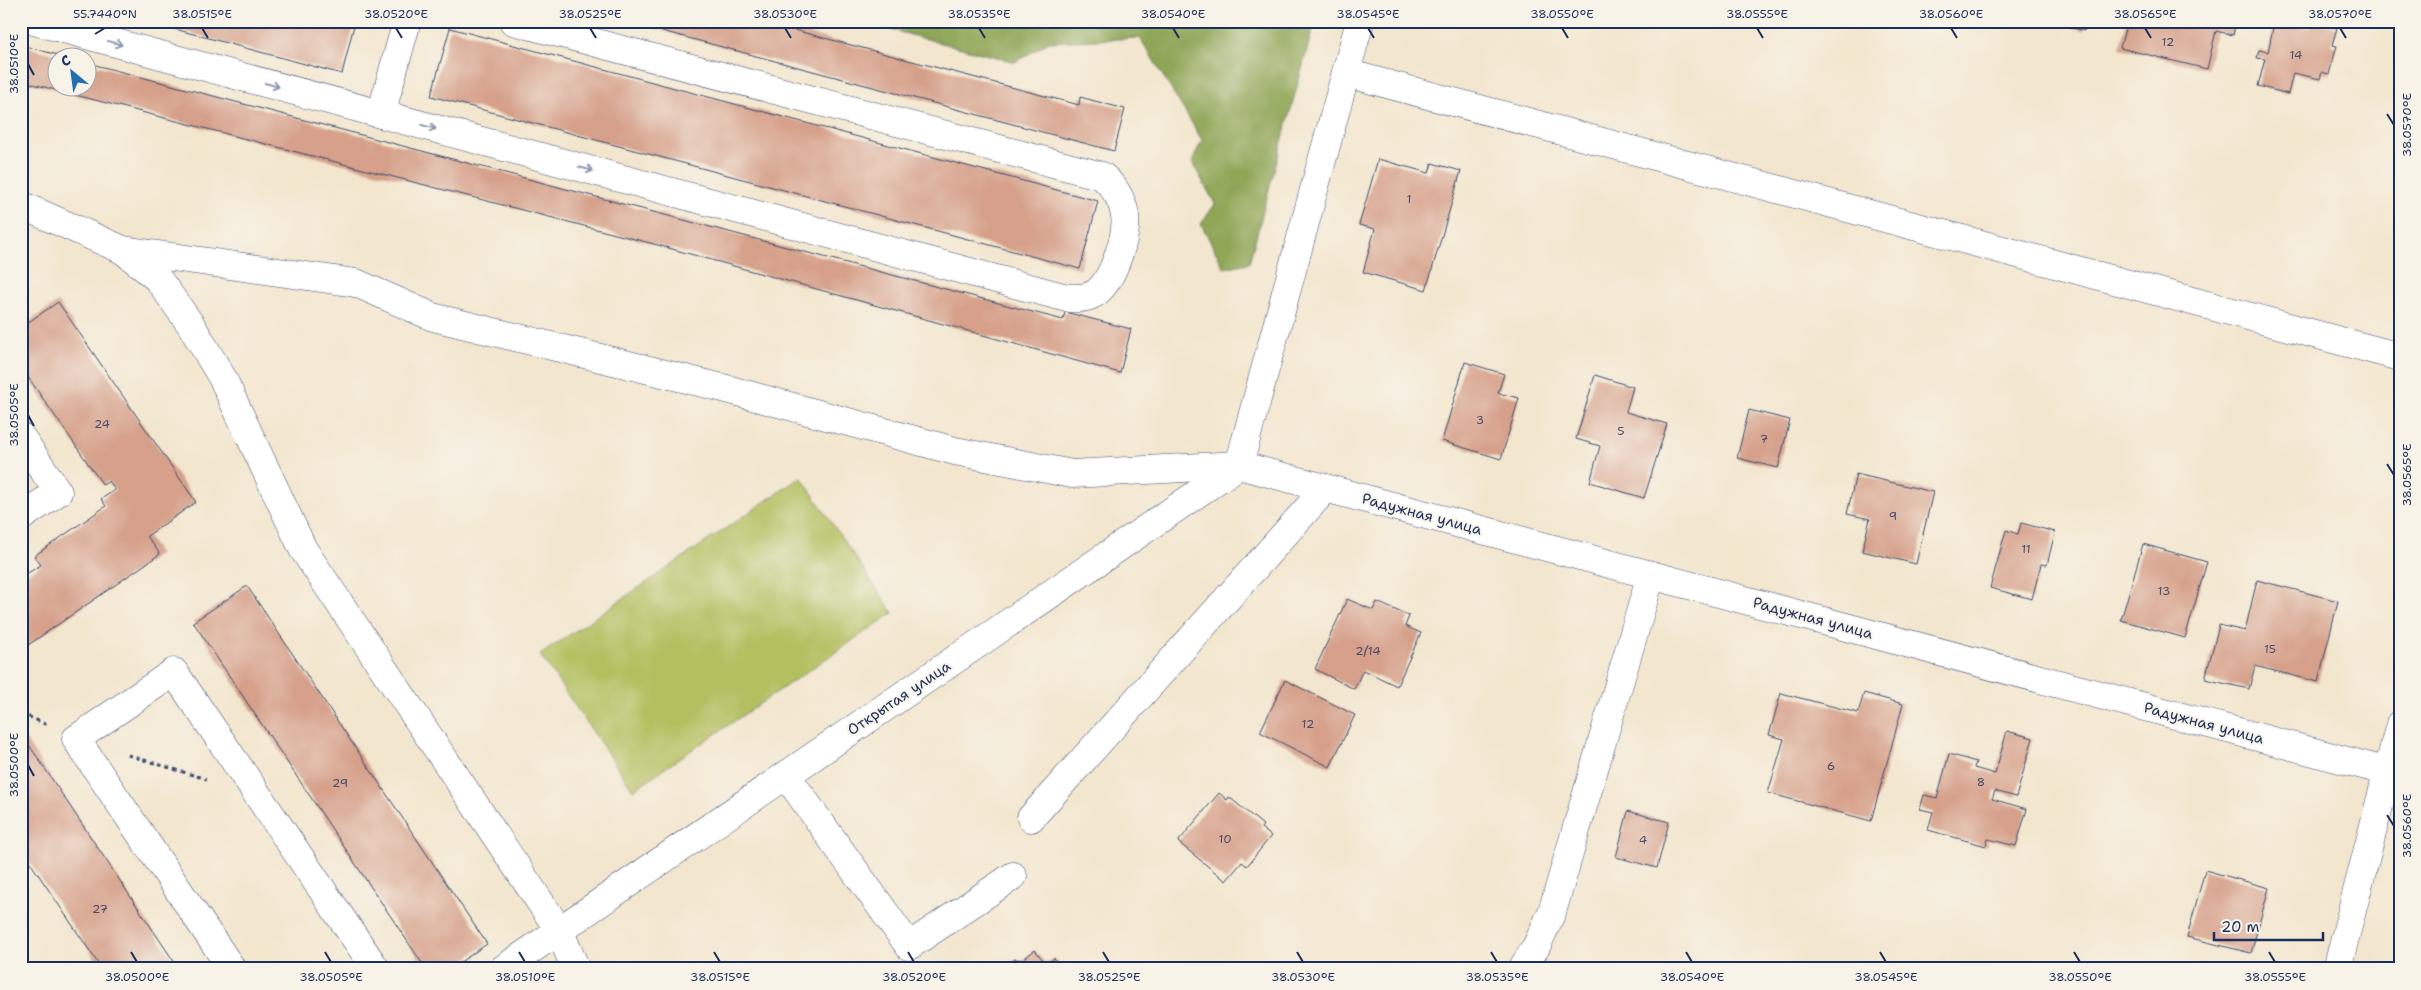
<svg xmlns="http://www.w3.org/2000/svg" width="2421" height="990" viewBox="0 0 2421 990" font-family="'Shantell Sans',sans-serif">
<rect width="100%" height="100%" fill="#f7f3e8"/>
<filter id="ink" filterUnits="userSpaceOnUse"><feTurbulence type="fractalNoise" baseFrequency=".02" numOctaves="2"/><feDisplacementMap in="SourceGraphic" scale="10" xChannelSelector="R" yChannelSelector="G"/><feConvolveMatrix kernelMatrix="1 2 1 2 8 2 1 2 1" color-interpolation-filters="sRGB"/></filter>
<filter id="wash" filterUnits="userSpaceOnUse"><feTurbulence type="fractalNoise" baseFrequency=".0096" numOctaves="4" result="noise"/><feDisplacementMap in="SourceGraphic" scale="20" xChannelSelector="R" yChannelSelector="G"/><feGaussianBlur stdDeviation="1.12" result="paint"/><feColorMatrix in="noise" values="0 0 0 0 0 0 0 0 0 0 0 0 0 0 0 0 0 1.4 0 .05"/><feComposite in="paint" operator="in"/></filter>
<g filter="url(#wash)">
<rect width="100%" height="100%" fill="#f3e6ce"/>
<path fill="#b4c061" stroke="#687860" d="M801 477 893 613 633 790 540 655Z"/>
<path fill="#8fa657" stroke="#556a5a" d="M857 21H1315L1249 263 1224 268 1201 224 1215 204 1192 162 1202 140 1140 38 1049 42 1015 62Z"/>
<g id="blocks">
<g fill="#d6a08a">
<path d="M145 21H355L342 74Z"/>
<path d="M760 21 1079 105 1080 97 1125 109 1114 151 628 22Z"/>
<path d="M2049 21H2087L2084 31Z"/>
<path d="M2127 21H2236L2233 35 2216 31 2207 69 2120 48Z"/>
<path d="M2270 21H2284L2309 28 2311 21 2337 28 2332 45 2337 46 2329 74 2322 72 2320 79 2293 73 2288 94 2258 86 2265 59 2257 58 2259 50 2268 52 2273 28 2269 27Z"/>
<path d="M450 28 1098 201 1080 269 431 96Z"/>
<path d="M21 45 65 57 58 58V88H88V63L1063 320 1065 312 1131 329 1120 373 654 244 21 81Z"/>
<path d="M1378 159 1429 173 1432 163 1461 171 1426 290 1363 272 1375 229 1359 225Z"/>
<path d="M58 302 196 502 147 536 160 554 21 650V577L41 565 34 556 106 506 101 499 115 490 109 481 103 485 21 367V327Z"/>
<path d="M1465 362 1504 374 1498 393 1519 398 1501 459 1442 441Z"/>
<path d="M1595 375 1633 387 1626 412 1667 424 1644 498 1590 482 1600 446 1576 439Z"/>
<path d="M1749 410 1790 420 1778 468 1737 458Z"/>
<path d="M1856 474 1933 492 1916 564 1862 551 1870 519 1847 514Z"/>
<path d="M2021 523 2055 532 2047 565 2041 564 2032 599 1990 588 2006 530 2018 534Z"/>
<path d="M2143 544 2207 562 2185 638 2121 620Z"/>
<path d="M2257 580 2338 601 2318 682 2255 666 2249 689 2205 679 2219 625 2245 631Z"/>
<path d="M247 586 487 944 450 969H426L193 622Z"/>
<path d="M1347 599 1373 610 1377 602 1409 616 1405 626 1421 633 1397 686 1363 670 1354 689 1315 669Z"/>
<path d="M1285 680 1355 715 1330 767 1260 732Z"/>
<path d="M1781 693 1858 713 1864 693 1903 704 1871 821 1768 793 1784 739 1769 735Z"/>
<path d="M2007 731 2033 738 2016 797 1995 791 1992 799 2027 809 2016 846 1988 839 1986 846 1928 830 1933 812 1920 809 1924 795 1937 798 1949 754 1976 762 1974 768 1995 774Z"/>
<path d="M21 733 179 969H102L21 849Z"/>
<path d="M1219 793 1227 800 1229 797 1263 825 1261 828 1271 836 1247 866 1242 862 1226 881 1178 842Z"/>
<path d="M1628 811 1669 822 1657 868 1616 857Z"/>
<path d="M2205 870 2269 888 2251 953 2187 937Z"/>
<path d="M1035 950 1046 964 1054 958 1062 969H1002L1015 959 1022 960Z"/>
</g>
</g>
</g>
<g filter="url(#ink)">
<use href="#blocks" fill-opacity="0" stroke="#3b4a6f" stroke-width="1"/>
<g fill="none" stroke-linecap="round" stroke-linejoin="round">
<defs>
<g id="minor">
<path d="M34 21 1067 298C1078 298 1088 299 1097 292 1113 279 1128 235 1125 215 1122 198 1114 186 1102 176L513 21"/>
<path d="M1346 73 2400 357"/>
<path d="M381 114 407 21"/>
<path d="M21 205 123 250 158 279 191 325 223 379 303 549 559 930 576 969"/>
<path d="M123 250 356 283 433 317 723 388 955 451 1072 474 1239 465 2400 775"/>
<path d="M21 437 58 492 21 517"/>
<path d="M1239 465 1360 21"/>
<path d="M786 775 909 946 1013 876"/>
<path d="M1031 818 1326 488"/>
<path d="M232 969 76 739 174 672 376 969"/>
<path d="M503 969 1239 465"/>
<path d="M1522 969 1536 947 1552 912 1651 575"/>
<path d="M2337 969 2400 724"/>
</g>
</defs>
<use href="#minor" stroke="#3b4a6f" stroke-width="29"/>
<g stroke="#3b4a6f" stroke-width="3" stroke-dasharray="4 4" stroke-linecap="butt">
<path d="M21 713 47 725"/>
<path d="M128 755 206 779"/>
</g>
<use href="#minor" stroke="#fff" stroke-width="28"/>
</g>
<defs><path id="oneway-shaft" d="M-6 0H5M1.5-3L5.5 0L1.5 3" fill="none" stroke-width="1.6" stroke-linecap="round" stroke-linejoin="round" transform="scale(1.25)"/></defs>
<g stroke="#8d97ae">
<use href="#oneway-shaft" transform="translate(115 43) rotate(15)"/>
<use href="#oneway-shaft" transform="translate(272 85) rotate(15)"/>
<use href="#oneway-shaft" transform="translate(429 127) rotate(15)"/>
<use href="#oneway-shaft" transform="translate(586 169) rotate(15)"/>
</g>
</g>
<path fill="none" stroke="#1b2f5e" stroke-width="2" d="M202 28 208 38M396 28 402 38M590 28 596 38M785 28 791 38M979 28 985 38M1173 28 1179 38M1368 28 1374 38M1562 28 1568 38M1757 28 1763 38M1951 28 1957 38M2145 28 2151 38M2340 28 2346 38M95 34 105 28M28 64 34 75M2387 114 2394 125M28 415 34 426M2387 464 2394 475M28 765 34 776M2387 815 2394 826M131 952 137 962M325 952 331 962M519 952 525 962M714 952 720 962M908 952 914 962M1103 952 1109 962M1297 952 1303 962M1491 952 1497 962M1686 952 1692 962M1880 952 1886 962M2074 952 2080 962M2269 952 2275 962"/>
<g text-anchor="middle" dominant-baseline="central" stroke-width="4" stroke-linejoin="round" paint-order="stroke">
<g font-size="12" fill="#4a4b69">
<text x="2168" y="42">12</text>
<text x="2296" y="55">14</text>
<text x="1409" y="199">1</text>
<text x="1480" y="420">3</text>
<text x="102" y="424">24</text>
<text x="1621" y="431">5</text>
<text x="1764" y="439">7</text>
<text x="1893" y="516">9</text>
<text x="2026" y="549">11</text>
<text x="2164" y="591">13</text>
<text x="2270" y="649">15</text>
<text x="1368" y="651">2/14</text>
<text x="1308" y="724">12</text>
<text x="1831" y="766">6</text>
<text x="1981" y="782">8</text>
<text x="340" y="783">29</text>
<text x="1225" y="839">10</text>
<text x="1643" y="840">4</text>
<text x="100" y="909">27</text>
</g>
<g font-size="15" fill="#1b2f5e" stroke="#f7f3e8">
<text transform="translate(1422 514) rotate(15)">Радужная улица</text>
<text transform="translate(1813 618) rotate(15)">Радужная улица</text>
<text transform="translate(899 698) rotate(-34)">Открытая улица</text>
<text transform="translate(2204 723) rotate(15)">Радужная улица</text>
</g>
</g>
<rect width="2421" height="990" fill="none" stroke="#f7f3e8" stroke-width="55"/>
<g transform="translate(72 72) rotate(331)"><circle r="24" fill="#f7f3e8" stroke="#9fa5b1"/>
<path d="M0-4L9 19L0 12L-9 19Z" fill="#1f6fb2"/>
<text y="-8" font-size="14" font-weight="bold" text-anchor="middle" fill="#1b2f5e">С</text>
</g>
<path d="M2214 932v8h109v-8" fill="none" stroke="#1b2f5e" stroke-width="2.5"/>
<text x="2221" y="932" font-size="15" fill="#1b2f5e" stroke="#f7f3e8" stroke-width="4" paint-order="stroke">20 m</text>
<rect x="28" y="28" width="2366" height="934" fill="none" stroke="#1b2f5e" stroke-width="2"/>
<g font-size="12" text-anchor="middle" fill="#1b2f5e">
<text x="105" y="18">55.7440°N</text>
<text x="202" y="18">38.0515°E</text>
<text x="396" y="18">38.0520°E</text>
<text x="590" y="18">38.0525°E</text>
<text x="785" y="18">38.0530°E</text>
<text x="979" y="18">38.0535°E</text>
<text x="1173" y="18">38.0540°E</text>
<text x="1368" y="18">38.0545°E</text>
<text x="1562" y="18">38.0550°E</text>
<text x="1757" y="18">38.0555°E</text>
<text x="1951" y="18">38.0560°E</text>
<text x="2145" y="18">38.0565°E</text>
<text x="2340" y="18">38.0570°E</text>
<text transform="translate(14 64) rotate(-90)" y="4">38.0510°E</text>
<text transform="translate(2407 125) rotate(-90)" y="4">38.0570°E</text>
<text transform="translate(14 415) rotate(-90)" y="4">38.0505°E</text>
<text transform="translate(2407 475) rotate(-90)" y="4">38.0565°E</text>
<text transform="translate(14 765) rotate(-90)" y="4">38.0500°E</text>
<text transform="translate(2407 826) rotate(-90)" y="4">38.0560°E</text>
<text x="137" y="981">38.0500°E</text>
<text x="331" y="981">38.0505°E</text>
<text x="525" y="981">38.0510°E</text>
<text x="720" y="981">38.0515°E</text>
<text x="914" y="981">38.0520°E</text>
<text x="1109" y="981">38.0525°E</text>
<text x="1303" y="981">38.0530°E</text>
<text x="1497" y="981">38.0535°E</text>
<text x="1692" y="981">38.0540°E</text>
<text x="1886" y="981">38.0545°E</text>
<text x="2080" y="981">38.0550°E</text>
<text x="2275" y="981">38.0555°E</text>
</g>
</svg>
